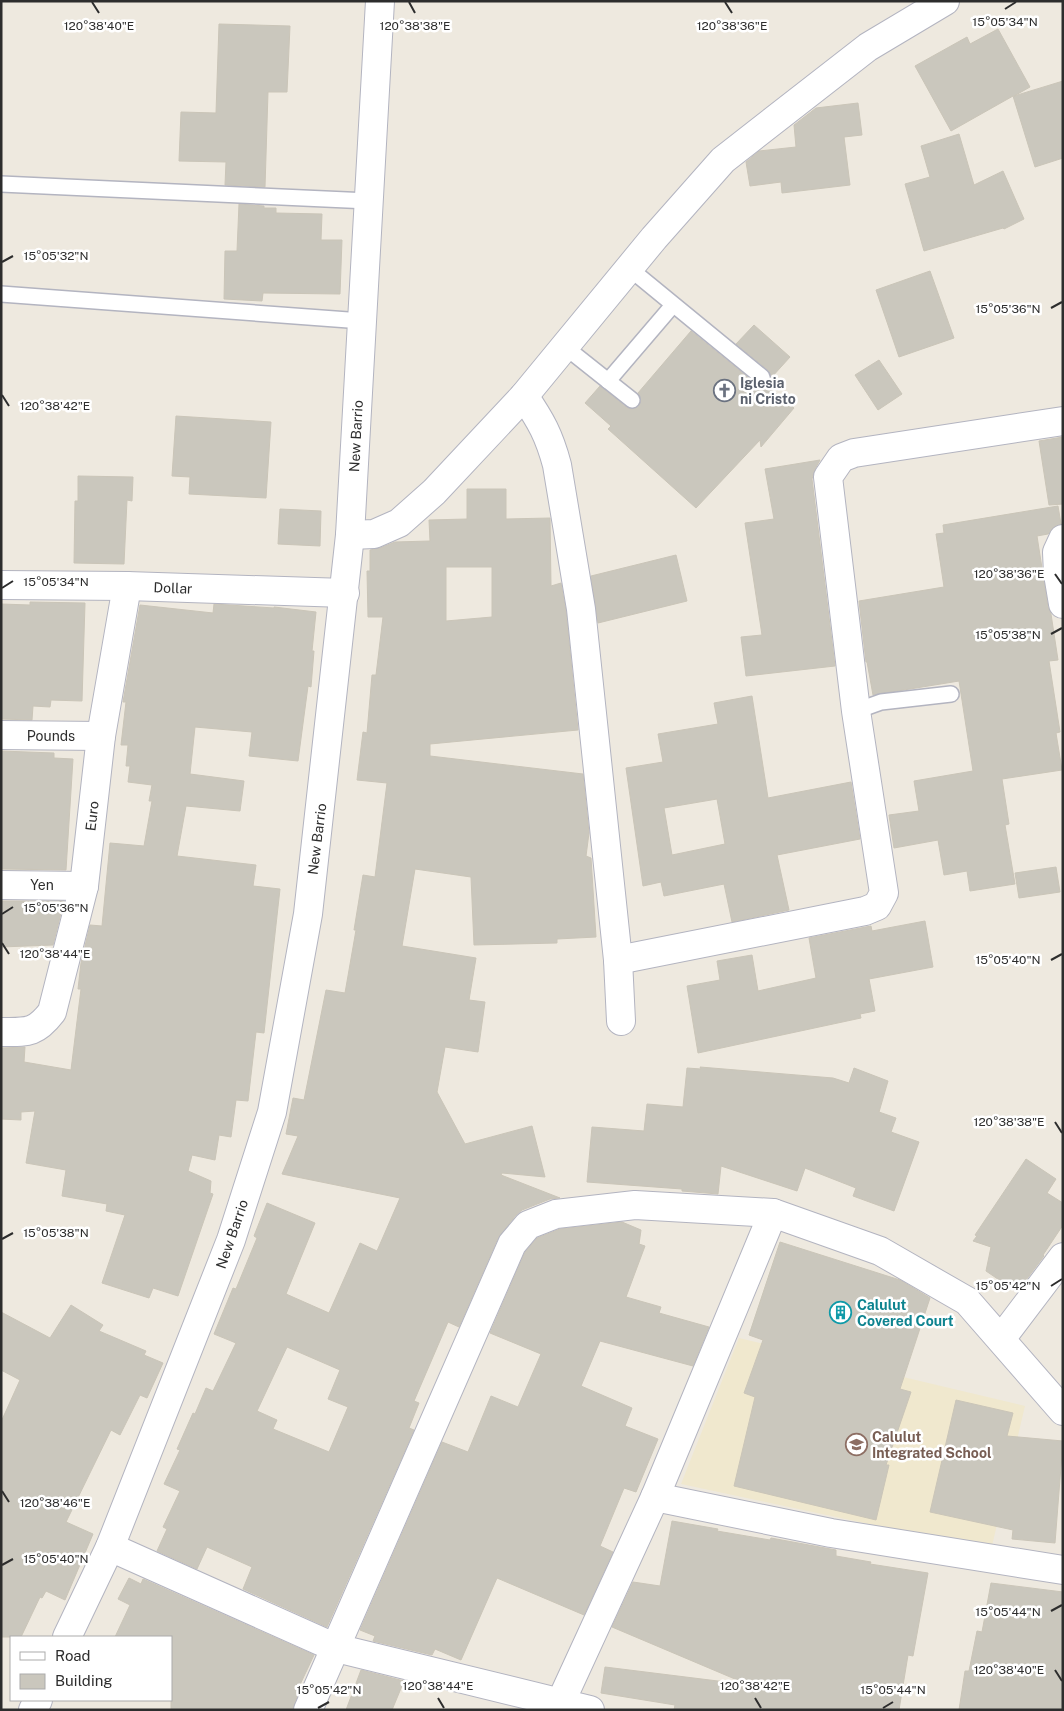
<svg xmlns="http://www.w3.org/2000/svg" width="1064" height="1711" viewBox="0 0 1064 1711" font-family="'Public Sans',sans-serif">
<rect width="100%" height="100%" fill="#eee9df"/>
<path fill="#f0e8ce" d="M739 1338 1025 1406 991 1550 681 1484Z"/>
<g fill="#cac7bd" stroke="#cac5b8" fill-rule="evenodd">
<path d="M219 24 290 26 287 92H268L265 187 225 185 226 162 179 161 181 112 216 113Z"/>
<path d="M998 29 1030 87 1014 96 1063 81V158L1035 167 1013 96 951 131 915 66 967 37 970 44Z"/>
<path d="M858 103 862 135 844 137 850 185 782 193 781 182 750 186 746 162 759 151 796 147 794 125 816 108Z"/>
<path d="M959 134 974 185 1003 171 1024 219 1004 229 1003 228 924 251 905 184 930 177 921 146Z"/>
<path d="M239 204 264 206V208H276V213L322 214 321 240H342L340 294 263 293 262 301 224 299 225 251H237Z"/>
<path d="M930 271 954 338 899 357 876 290Z"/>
<path d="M754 325 790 357 771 378 768 370 736 344Z"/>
<path d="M691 331 756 384 761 386 766 385 794 408 761 447 760 440 696 508 608 429 611 426 585 403 600 386 626 407 631 409 636 408 641 401 638 393Z"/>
<path d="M879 360 902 394 878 410 855 375Z"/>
<path d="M176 416 271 422 266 498 189 494 190 477 172 476Z"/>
<path d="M1063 437V504L1049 505 1039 441Z"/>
<path d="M820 460 815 469 812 479 835 666 746 676 741 637 762 635 745 523 774 519 765 469Z"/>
<path d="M78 476 133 477 132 501 127 500 124 564 74 563 75 501H78Z"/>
<path d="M467 489H506V519L550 518 551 586 561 583 566 611 578 730 430 744V756L583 774 589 833 586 856 591 858 596 937 557 939V943L474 945 471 877 415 869 402 946 476 958 469 1000 485 1002 478 1052 445 1047 437 1092 465 1144 532 1126 545 1177 502 1173 501 1175 560 1198 550 1199 522 1210 516 1215 498 1238 459 1327 448 1322 414 1401 419 1403 409 1428 414 1430 327 1627 243 1589 252 1567 207 1547 197 1569 157 1551 167 1529 163 1527 180 1491 164 1484 180 1450 177 1449 193 1413 195 1414 206 1388 213 1391 236 1343 214 1334 233 1288 236 1289 257 1238 254 1236 267 1203 315 1223 286 1294 329 1313 360 1243 377 1251 400 1198 282 1174 298 1136 286 1134 293 1098 304 1100 326 990 345 993 356 930H354L363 875 375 877 387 783 357 780 363 732 367 733 372 675H376L383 617H368L367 571H370V550L380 548 395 542 430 541 429 520 467 519ZM446 567H492V617L446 621ZM287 1347 340 1370 328 1399 348 1407 329 1452 273 1429 277 1420 257 1411Z"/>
<path d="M1058 506 1061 524 1054 527 1048 534 1037 536 1048 607 1051 614 1058 660 1049 661 1060 732 1056 733 1062 770 1002 779 1009 824 1005 825 1015 884 970 891 967 871 944 875 938 840 894 848 889 815 919 811 914 781 973 771 959 681 873 695 867 662H866L859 601 944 587 936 534 944 533 943 525Z"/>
<path d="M280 509 321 511 320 546 278 544Z"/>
<path d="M676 555 687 601 598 623 591 576Z"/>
<path d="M30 602 85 603 82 701 51 700 50 707 33 706 32 720 1 719V604L30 605Z"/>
<path d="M214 604 274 608V607L316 612 312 651H314L311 687 308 686 298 761 249 756 252 732 195 727 190 774 244 781 240 811 186 806 177 856 256 865 253 886 280 889 264 1033 256 1032 248 1101 236 1100 231 1137 219 1135 215 1160 192 1155 188 1171 211 1181 210 1193 213 1194 178 1296 153 1288 149 1298 102 1283 125 1215 106 1211 107 1204 62 1196 66 1170 26 1163 35 1111 21 1112V1120L1 1119V1048L25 1047 24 1062 71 1070 81 989H78L81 963 90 925 102 926 110 843 144 846 152 801H149L152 785 128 782 130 766H126L128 745H121L126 702H123L140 605 213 613Z"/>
<path d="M752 696 768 798 851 782 860 839 777 855 789 910 732 922 724 884 664 896 661 882 643 886 626 768 663 762 658 734 718 724 714 703ZM717 799 725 844 672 855 664 808Z"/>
<path d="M1 751 54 753V758L73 759 66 870 1 869Z"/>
<path d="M1056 867 1060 892 1019 898 1015 873Z"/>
<path d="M1 901H64L53 945 1 947Z"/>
<path d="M925 921 933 967 869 979 875 1011 860 1014 861 1018 698 1053 687 986 720 980 717 961 752 955 758 991 816 978 809 938 871 926 872 931Z"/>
<path d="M700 1067 833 1078 849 1083 854 1068 888 1081 879 1112 896 1118 891 1132 919 1142 894 1211 853 1196 856 1188 805 1168 797 1191 721 1166 718 1194 682 1191V1189L587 1182 592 1127 644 1131 647 1104 683 1107 687 1068 701 1069Z"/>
<path d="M1026 1159 1056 1179 1047 1193 1063 1203V1225L1043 1255 1044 1256 1017 1292 986 1271 991 1247 973 1241 977 1236 975 1235Z"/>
<path d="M622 1222 641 1230 639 1244 645 1246 626 1297 661 1307 659 1313 709 1327 693 1366 600 1341 581 1386 632 1408 625 1426 658 1439 636 1492 624 1488 600 1546 613 1552 584 1615 497 1578 461 1660 435 1649 432 1655 373 1641 375 1636 360 1630 442 1442 468 1452 491 1396 518 1407 541 1354 490 1333 525 1252 537 1238 560 1229Z"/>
<path d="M780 1242 900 1280 930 1298 900 1389 911 1392 886 1465H889L876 1520 734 1486 755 1397 744 1393 763 1340 749 1335Z"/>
<path d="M71 1305 103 1325 99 1331 146 1351 144 1355 163 1363 147 1398 140 1395 120 1435 111 1430 66 1522 93 1534 65 1600 46 1591 42 1598 40 1597 21 1637H1V1422L20 1380 1 1370V1312L50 1338Z"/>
<path d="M956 1400 1013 1413 1007 1436 1063 1441 1055 1543 1012 1539 1013 1530 930 1512Z"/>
<path d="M672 1521 718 1529 717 1531 770 1540 771 1538 836 1550V1556L871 1562 870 1564 928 1573 913 1656 908 1655 899 1710H674L675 1705 601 1693 605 1667 742 1684V1682L612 1627 633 1582 660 1586Z"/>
<path d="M129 1578 141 1584 143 1579 314 1655 297 1691 299 1692 292 1710H171V1637H115L130 1605 118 1599Z"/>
<path d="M991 1583 1063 1592V1710H959L965 1671H969L977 1631 982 1632Z"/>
<path d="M361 1670 404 1681 392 1710H346Z"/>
</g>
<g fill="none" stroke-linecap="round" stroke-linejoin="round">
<defs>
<g id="service">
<path d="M1 184 369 201"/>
<path d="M629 268 762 377"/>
<path d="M1 294 362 321"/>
<path d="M564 346 632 400"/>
<path d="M608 381 673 305"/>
<path d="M856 711 881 702 951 694"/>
</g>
<g id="minor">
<path d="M524 396C541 421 549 435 557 465L581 609 618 960 621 1021"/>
<path d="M350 535 374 534 399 523 434 492 524 396 654 238 723 160 868 47 945 1"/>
<path d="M1063 539 1057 552 1058 574 1063 604"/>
<path d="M1 585 127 586 345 593"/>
<path d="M1 735 101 736"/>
<path d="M1 885 84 886"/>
<path d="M618 960 865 911 877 906 884 893 856 711 828 477 841 458 854 453 1063 421"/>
<path d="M1 1032C27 1032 35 1034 52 1012L84 886 101 736 127 586"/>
<path d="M1001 1339 1063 1257"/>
<path d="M655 1497 831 1533 1063 1570"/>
<path d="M110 1547 336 1648 590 1710"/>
<path d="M308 1710 512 1244 528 1225 556 1214 635 1205 773 1213 880 1251 967 1301 1063 1411"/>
<path d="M557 1710 655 1497 773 1213"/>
</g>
<g id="secondary">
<path d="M67 1637 110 1547 231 1240 272 1112 308 914 350 535 380 1"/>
<path d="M33 1710 38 1700"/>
</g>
</defs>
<use href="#service" stroke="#b3b4c0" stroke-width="18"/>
<use href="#minor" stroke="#b3b4c0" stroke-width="30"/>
<use href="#secondary" stroke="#b3b4c0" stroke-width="30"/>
<use href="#service" stroke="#fff" stroke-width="15"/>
<use href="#minor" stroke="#fff" stroke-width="28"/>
<use href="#secondary" stroke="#fff" stroke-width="28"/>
</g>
<path fill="none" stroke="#2d2d2d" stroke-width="2" d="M92 2 99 13M409 2 415 13M725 2 732 13M1005 9 1016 2M2 262 13 256M1051 308 1062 302M2 395 9 406M1055 574 1062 584M2 588 13 581M1051 634 1062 628M2 914 13 907M2 943 9 954M1051 960 1062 954M1055 1122 1062 1133M2 1239 13 1233M1051 1286 1062 1279M2 1491 9 1502M2 1565 13 1559M1051 1611 1062 1605M1055 1670 1062 1681M438 1698 444 1708M755 1698 761 1708M318 1708 329 1702M883 1708 893 1702"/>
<defs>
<symbol id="church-ring" viewBox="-11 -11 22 22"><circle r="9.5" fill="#fff" stroke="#6b7280" stroke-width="1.5"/><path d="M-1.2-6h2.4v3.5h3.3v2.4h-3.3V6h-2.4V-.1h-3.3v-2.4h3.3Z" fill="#6b7280"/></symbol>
<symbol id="building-ring" viewBox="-11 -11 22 22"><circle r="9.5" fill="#fff" stroke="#0f9aa8" stroke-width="1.5"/><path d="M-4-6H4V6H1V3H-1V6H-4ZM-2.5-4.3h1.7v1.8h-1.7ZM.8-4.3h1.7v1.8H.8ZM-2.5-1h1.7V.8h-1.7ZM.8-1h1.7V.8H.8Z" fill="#0f9aa8"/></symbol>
<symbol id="school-ring" viewBox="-11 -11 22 22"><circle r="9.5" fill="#fff" stroke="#8d6e63" stroke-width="1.5"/><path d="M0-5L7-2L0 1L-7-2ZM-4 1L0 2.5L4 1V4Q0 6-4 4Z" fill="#8d6e63"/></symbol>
</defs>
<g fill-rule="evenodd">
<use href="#church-ring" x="712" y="378" width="25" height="25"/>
<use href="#building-ring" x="828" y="1300" width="25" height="25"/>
<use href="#school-ring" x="844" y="1432" width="25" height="25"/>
</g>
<g text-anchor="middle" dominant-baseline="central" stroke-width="5" stroke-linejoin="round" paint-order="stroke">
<g font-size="14" font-weight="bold" fill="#5b616d" stroke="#fff" text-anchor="start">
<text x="740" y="383">Iglesia<tspan x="740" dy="16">ni Cristo</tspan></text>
</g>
<g font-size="14" fill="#2d2d2d" stroke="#fff">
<text transform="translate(356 436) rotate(-87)">New Barrio</text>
<text transform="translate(173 588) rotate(2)">Dollar</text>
<text x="51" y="736">Pounds</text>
<text transform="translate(92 816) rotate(-83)">Euro</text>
<text transform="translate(317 839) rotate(-83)">New Barrio</text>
<text x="42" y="885">Yen</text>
<text transform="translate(232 1234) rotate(-71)">New Barrio</text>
</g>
<g font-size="14" font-weight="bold" fill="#0d838f" stroke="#fff" text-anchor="start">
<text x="857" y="1305">Calulut<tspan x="857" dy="16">Covered Court</tspan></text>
</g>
<g font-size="14" font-weight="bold" fill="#785e54" stroke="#fff" text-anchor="start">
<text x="872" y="1437">Calulut<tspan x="872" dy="16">Integrated School</tspan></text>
</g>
</g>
<g font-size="12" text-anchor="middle" fill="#2d2d2d" stroke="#fff" stroke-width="5" stroke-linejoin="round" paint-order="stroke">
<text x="1005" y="26">15°05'34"N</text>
<text x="99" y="30">120°38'40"E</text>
<text x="415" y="30">120°38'38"E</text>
<text x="732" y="30">120°38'36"E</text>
<text x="56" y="260">15°05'32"N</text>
<text x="1008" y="313">15°05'36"N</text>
<text x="55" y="410">120°38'42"E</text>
<text x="1009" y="578">120°38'36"E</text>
<text x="56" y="586">15°05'34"N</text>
<text x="1008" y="639">15°05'38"N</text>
<text x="56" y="912">15°05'36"N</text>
<text x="55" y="958">120°38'44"E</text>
<text x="1008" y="964">15°05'40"N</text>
<text x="1009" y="1126">120°38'38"E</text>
<text x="56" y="1237">15°05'38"N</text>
<text x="1008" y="1290">15°05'42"N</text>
<text x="55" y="1507">120°38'46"E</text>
<text x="56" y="1563">15°05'40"N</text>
<text x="1008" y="1616">15°05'44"N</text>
<text x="1009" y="1674">120°38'40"E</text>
<text x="438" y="1690">120°38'44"E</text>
<text x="755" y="1690">120°38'42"E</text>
<text x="329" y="1694">15°05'42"N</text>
<text x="893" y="1694">15°05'44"N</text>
</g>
<rect width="1064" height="1711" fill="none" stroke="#2d2d2d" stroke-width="5"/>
<rect x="10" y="1636" width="162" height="65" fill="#ffffff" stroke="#ababab"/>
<rect x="20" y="1652" width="25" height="8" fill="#ffffff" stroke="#ababab"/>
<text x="55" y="1661" font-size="15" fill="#2d2d2d">Road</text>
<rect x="20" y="1674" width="25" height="15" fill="#cac7bd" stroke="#ababab"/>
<text x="55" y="1686" font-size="15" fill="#2d2d2d">Building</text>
</svg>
